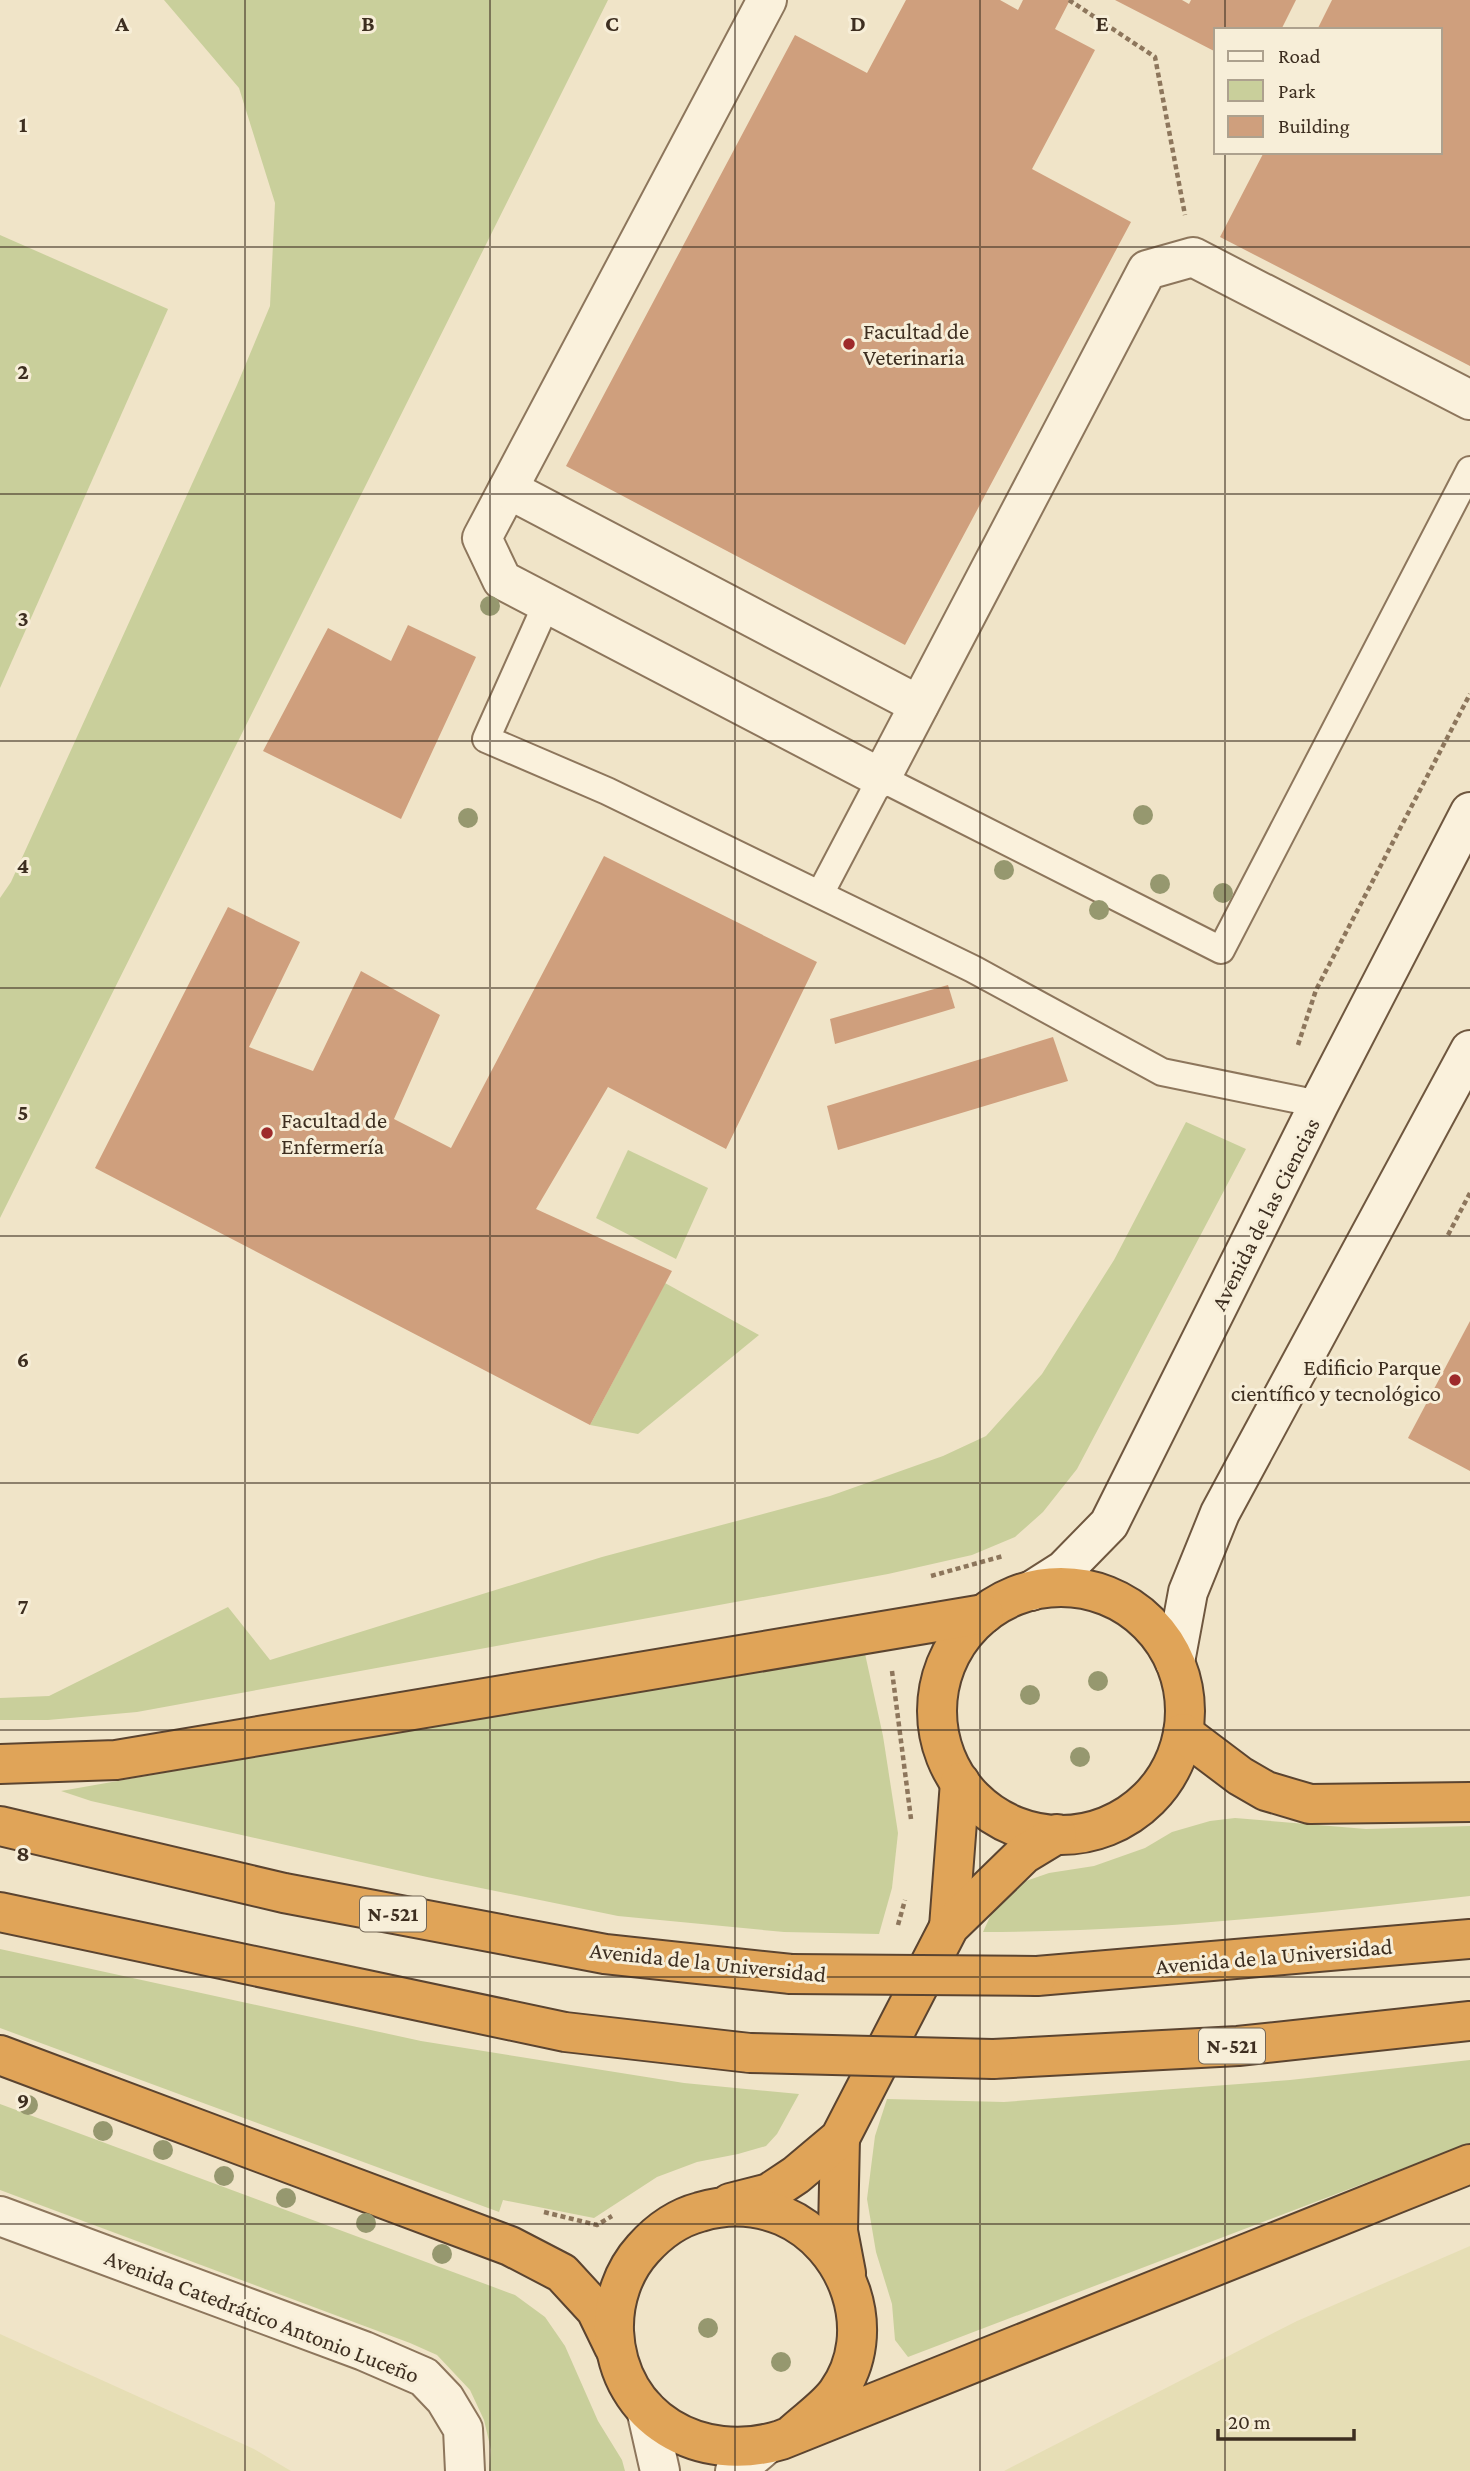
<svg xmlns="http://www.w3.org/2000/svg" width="1470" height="2471" viewBox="0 0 1470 2471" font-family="'Crimson Pro',serif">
<rect width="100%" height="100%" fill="#f0e4c8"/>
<g fill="#e6deb5">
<path d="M1470 2246V2471H1004L1297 2321Z"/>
<path d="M0 2334 254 2449 291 2471H0Z"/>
</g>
<g fill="#c9cf9b">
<path d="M164 0H608L0 1218V898L11 882 237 385 270 306 275 203 239 88Z"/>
<path d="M0 235 168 309 0 688Z"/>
<path d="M1186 1122 1246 1149 1077 1469 1043 1512 1015 1537 972 1555 888 1574 137 1712 48 1720H0V1698L49 1696 228 1607 270 1660 602 1557 830 1496 943 1456 986 1436 1042 1374 1114 1260Z"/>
<path d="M628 1150 708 1188 676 1259 596 1218Z"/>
<path d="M665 1283 759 1335 638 1434 590 1425Z"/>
<path d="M864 1649 883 1736 898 1833 892 1888 879 1934 784 1932 618 1916 427 1877 91 1801 61 1791Z"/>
<path d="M1235 1818 1366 1829 1470 1826V1896C1308 1914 1146 1932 983 1932L998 1899 1023 1882 1049 1873 1094 1866 1145 1848 1172 1832 1210 1821Z"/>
<path d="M0 1949 421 2041 684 2083 799 2094 777 2134 766 2146 738 2154 697 2162 657 2177 594 2218 503 2200 499 2212 0 2028Z"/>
<path d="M1470 2060V2143L908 2357 895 2340 892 2304 876 2252 867 2199 875 2136 887 2099 1004 2102 1290 2080Z"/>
<path d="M0 2104 515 2295 545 2317 565 2346 598 2421 622 2460 625 2471H489L491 2450 484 2420 470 2390 437 2355 410 2343 0 2190Z"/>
</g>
<g fill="#cf9f7d">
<path d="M906 0H1000L1018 10 1023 0H1070L1055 29 1095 50 1032 169 1131 222 905 645 566 466 795 35 867 73Z"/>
<path d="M1115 0H1182L1189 4 1191 0H1296L1281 30H1216V52Z"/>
<path d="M1332 0H1470V366L1220 237 1264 152H1440V30H1317Z"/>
<path d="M408 625 476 657 401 819 263 751 328 628 391 661Z"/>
<path d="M604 856 817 962 726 1149 608 1087 536 1209 672 1271 590 1425 95 1168 228 907 300 942 249 1047 313 1071 361 971 440 1015 394 1119 451 1148Z"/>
<path d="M948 985 955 1008 835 1044 830 1019Z"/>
<path d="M1053 1037 1068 1081 838 1150 827 1106Z"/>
<path d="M1470 1321V1471L1408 1438Z"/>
</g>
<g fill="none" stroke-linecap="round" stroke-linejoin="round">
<defs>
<g id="lane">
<path d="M547 603 486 739 607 791 973 969 1162 1072 1319 1104"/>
<path d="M820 894 881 778 1221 950 1470 470"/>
</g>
<g id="street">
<path d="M767 0 482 538 502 580 881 778 1147 270 1193 257 1470 400"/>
<path d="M508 489 919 705"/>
<path d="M0 2216 364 2351 424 2377 445 2399 463 2429 465 2471"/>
<path d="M646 2409 660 2471"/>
<path d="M735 2471 767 2444"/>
</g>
<g id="secondary">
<path d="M1031 1591 1064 1570 1109 1524 1319 1104 1470 812"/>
<path d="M1175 1662 1188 1592 1220 1513 1470 1050"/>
</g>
<g id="highway">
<circle cx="1061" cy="1711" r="124"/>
<path d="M1183 1733 1240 1776 1266 1791 1310 1804 1470 1802"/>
<path d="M0 1764 116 1760 984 1614"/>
<path d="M0 1826 284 1893 605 1954 791 1974"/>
<path d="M0 1912 565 2032 750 2053"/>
<path d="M949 1927 960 1782"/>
<path d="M1037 1976 1470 1939"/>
<path d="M0 2055 510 2246 562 2273 596 2310 614 2347"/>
<path d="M993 2059 1238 2046 1470 2021"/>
<path d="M840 2138 838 2231 846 2273"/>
<path d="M730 2203 769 2193 796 2175 840 2138 949 1927 1024 1854 1057 1834"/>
<path d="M794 2433C808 2420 826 2408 837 2393 881 2332 848 2244 783 2216 756 2205 727 2204 700 2212 677 2218 659 2231 643 2249 623 2271 613 2301 614 2331 618 2419 701 2465 781 2440L1470 2164"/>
</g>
</defs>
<use href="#lane" stroke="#8d765c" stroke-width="30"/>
<use href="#street" stroke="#8d765c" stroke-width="42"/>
<use href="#secondary" stroke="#6f573f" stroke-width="42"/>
<use href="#highway" stroke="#5b4430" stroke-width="42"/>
<g stroke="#8d765c" stroke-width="4.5" stroke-dasharray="5 3.5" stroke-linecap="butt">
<path d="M1069 0 1155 57 1185 215"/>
<path d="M1298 1045 1316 990 1470 694"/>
<path d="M1448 1235 1470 1193"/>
<path d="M931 1576 1003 1556"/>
<path d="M892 1671 911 1819"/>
<path d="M898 1925 905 1900"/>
<path d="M544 2212 597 2225 612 2216"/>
</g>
<use href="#lane" stroke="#faf1dc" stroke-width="26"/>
<use href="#street" stroke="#faf1dc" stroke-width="38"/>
<use href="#secondary" stroke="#faf1dc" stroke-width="38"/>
<use href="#highway" stroke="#e0a458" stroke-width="38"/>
<defs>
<g id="highway-bridge">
<path d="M791 1974 1037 1976"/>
<path d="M750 2053 993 2059"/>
</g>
</defs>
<use href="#highway-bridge" stroke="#5b4430" stroke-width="42" stroke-linecap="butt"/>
<use href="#highway-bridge" stroke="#e0a458" stroke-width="38"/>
</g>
<g fill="#96986f">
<circle cx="490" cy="606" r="10"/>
<circle cx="1143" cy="815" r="10"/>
<circle cx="468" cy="818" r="10"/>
<circle cx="1004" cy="870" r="10"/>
<circle cx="1160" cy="884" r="10"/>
<circle cx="1223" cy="893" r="10"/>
<circle cx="1099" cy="910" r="10"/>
<circle cx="1098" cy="1681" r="10"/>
<circle cx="1030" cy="1695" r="10"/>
<circle cx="1080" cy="1757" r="10"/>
<circle cx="28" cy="2105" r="10"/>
<circle cx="103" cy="2131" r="10"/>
<circle cx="163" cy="2150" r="10"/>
<circle cx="224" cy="2176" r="10"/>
<circle cx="286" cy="2198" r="10"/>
<circle cx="366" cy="2223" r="10"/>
<circle cx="442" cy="2254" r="10"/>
<circle cx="708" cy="2328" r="10"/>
<circle cx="781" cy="2362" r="10"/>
</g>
<path fill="none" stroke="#3d2e20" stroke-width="2" stroke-opacity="0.55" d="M245 0V2471M490 0V2471M735 0V2471M980 0V2471M1225 0V30M1225 152V2471M0 247H1470M0 494H1470M0 741H1470M0 988H1470M0 1236H1470M0 1483H1470M0 1730H1470M0 1977H1470M0 2224H1470"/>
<g fill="#9e2a2b" stroke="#f7eed8" stroke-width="2.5">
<circle cx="849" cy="344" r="7"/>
<circle cx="267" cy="1133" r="7"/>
<circle cx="1455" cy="1380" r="7"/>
</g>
<g text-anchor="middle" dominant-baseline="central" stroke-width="6" stroke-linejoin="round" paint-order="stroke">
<g fill="#f7eed8" stroke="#756857" stroke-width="2">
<rect x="360" y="1896.5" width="66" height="35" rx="5"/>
<rect x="1199" y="2028.5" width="66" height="35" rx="5"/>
</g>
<g font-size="21" font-weight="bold" fill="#3d2e20">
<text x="393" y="1914">N-521</text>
<text x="1232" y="2046">N-521</text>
</g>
<g font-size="23" fill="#3d2e20" stroke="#f7eed8" text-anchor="start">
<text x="863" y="331">Facultad de<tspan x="863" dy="26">Veterinaria</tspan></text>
<text x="281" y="1120">Facultad de<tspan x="281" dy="26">Enfermería</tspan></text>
<text x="1441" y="1367" text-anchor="end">Edificio Parque<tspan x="1441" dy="26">científico y tecnológico</tspan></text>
</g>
<g font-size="23" fill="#3d2e20" stroke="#f7eed8">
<text transform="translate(1265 1214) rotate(-63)">Avenida de las Ciencias</text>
<text transform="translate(1274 1956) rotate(-5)">Avenida de la Universidad</text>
<text transform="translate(708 1962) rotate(6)">Avenida de la Universidad</text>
<text transform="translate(262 2316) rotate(21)">Avenida Catedrático Antonio Luceño</text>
</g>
</g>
<g font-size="23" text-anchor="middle" font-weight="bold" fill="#3d2e20" stroke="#f7eed8" stroke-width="6" stroke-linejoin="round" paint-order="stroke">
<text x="122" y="31">A</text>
<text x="368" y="31">B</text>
<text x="612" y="31">C</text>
<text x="858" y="31">D</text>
<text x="1102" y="31">E</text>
<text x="23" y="132">1</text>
<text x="23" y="379">2</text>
<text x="23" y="626">3</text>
<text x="23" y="873">4</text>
<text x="23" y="1120">5</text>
<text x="23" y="1367">6</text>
<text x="23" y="1614">7</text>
<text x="23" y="1861">8</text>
<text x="23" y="2108">9</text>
</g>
<rect x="1214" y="28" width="228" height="126" fill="#f7eed8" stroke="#ada18e" stroke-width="2"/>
<rect x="1228" y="51" width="35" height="10" fill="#faf1dc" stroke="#ada18e" stroke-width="2"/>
<text x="1278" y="63" font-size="21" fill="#3d2e20">Road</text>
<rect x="1228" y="80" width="35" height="21" fill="#c9cf9b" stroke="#ada18e" stroke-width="2"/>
<text x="1278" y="98" font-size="21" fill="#3d2e20">Park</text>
<rect x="1228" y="116" width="35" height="21" fill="#cf9f7d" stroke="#ada18e" stroke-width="2"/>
<text x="1278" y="133" font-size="21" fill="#3d2e20">Building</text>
<path d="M1218 2429v10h136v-10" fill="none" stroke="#3d2e20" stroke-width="3.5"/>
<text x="1228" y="2429" font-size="21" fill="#3d2e20" stroke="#f7eed8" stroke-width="5" paint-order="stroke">20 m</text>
</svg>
